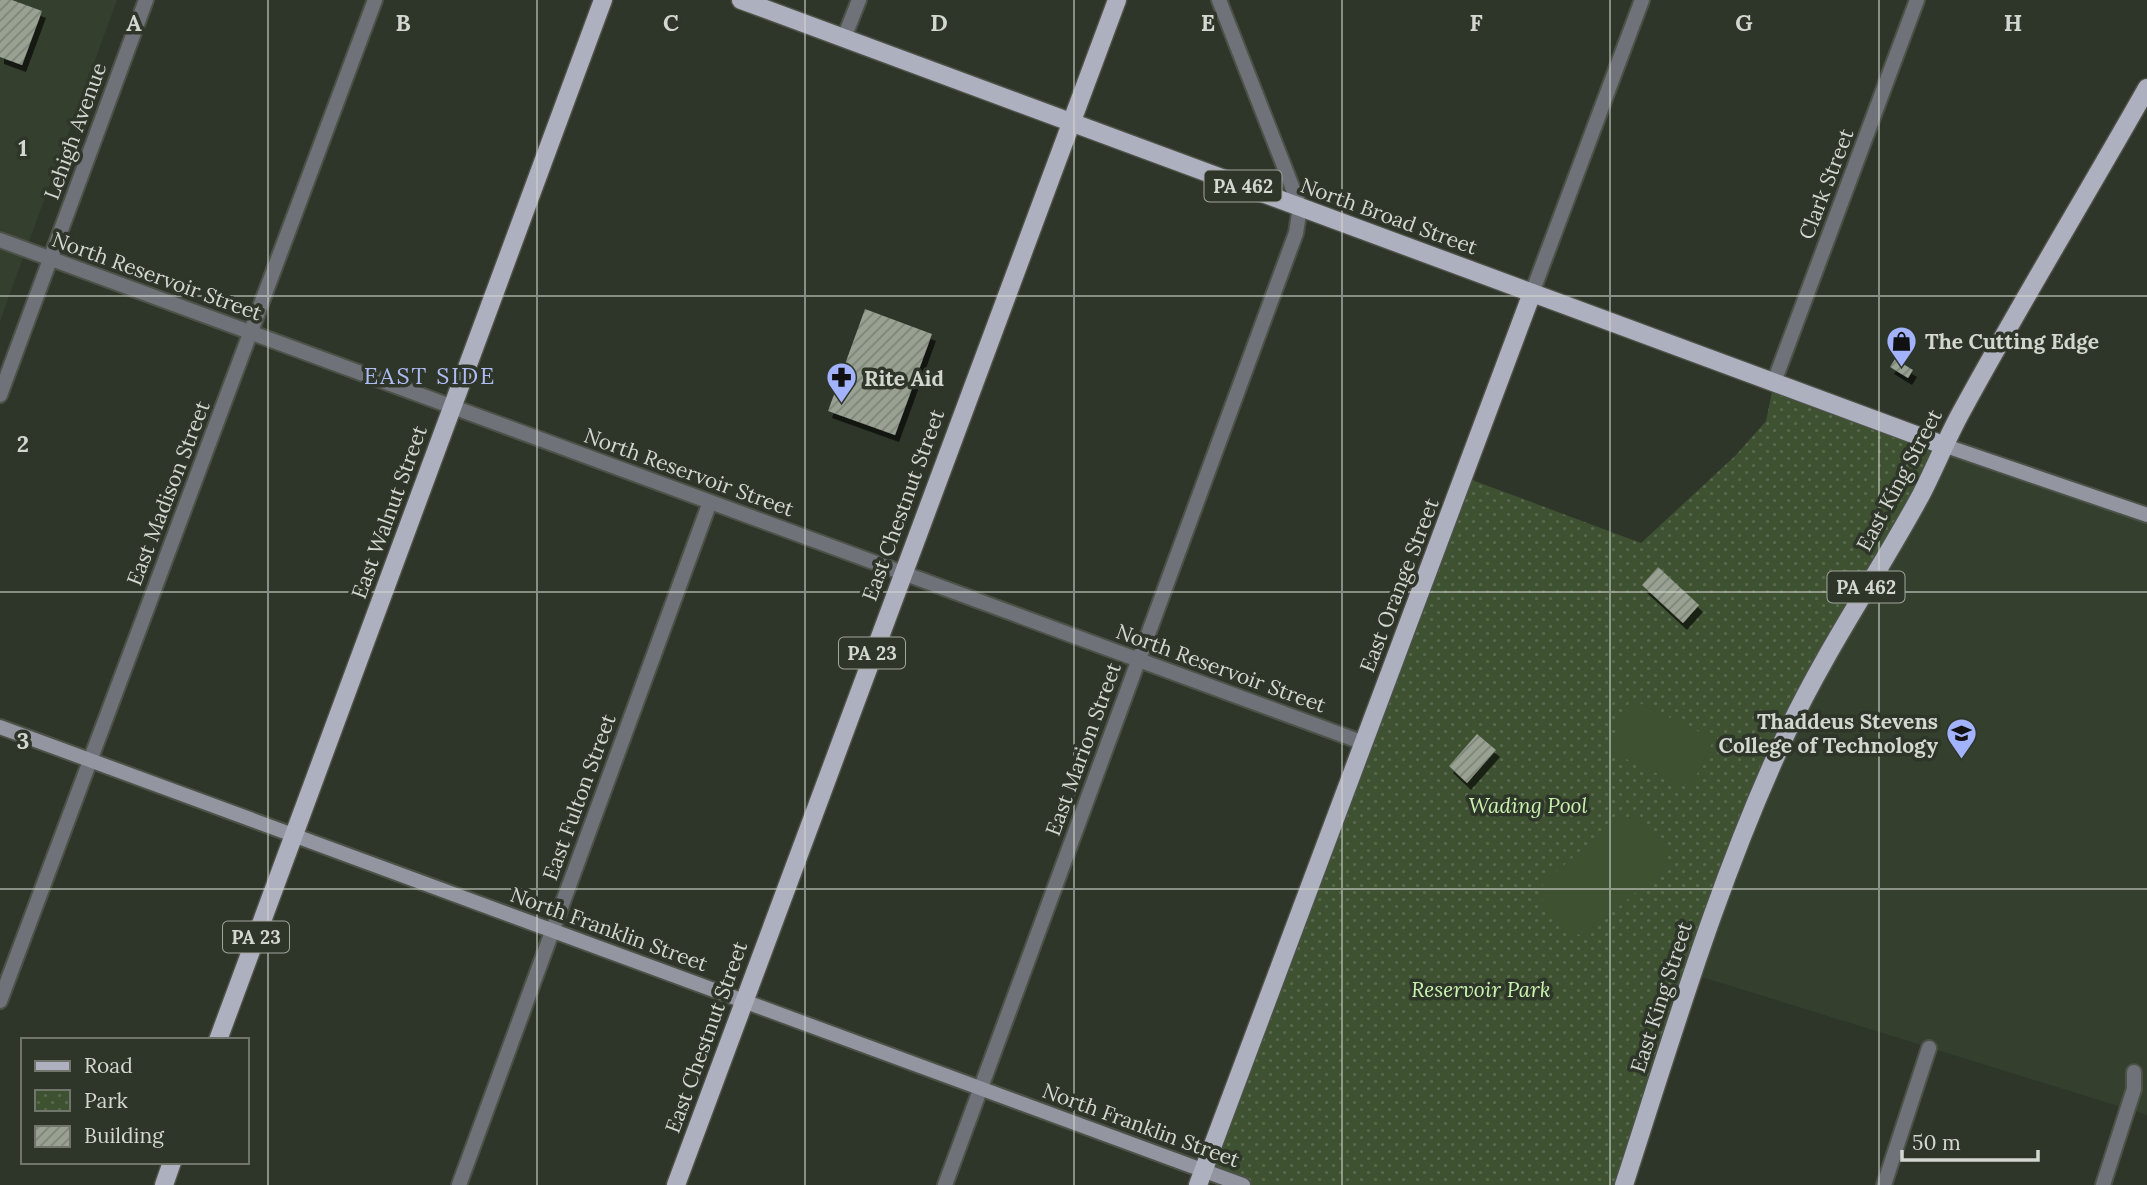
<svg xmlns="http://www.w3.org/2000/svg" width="2147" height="1185" viewBox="0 0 2147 1185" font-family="Lora,serif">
<defs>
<pattern id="park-dots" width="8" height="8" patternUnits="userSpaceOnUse" patternTransform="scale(1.75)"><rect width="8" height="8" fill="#3e5131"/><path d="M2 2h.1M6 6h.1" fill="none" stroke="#59694e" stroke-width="1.8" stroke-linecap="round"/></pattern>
<pattern id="building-hatch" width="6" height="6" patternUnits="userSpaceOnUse" patternTransform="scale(1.75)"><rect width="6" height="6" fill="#98a192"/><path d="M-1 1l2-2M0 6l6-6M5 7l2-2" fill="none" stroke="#7d8479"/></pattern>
<filter id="shadow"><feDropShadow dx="4" dy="7" stdDeviation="0" flood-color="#0009"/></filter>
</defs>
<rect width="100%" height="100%" fill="#2e3529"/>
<g fill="#353f2e">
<path d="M0 0H117L0 321Z"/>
<path d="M1943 445 2147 515V1115L1692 974 1738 846Z"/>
</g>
<path fill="url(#park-dots)" d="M1774 382 1943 445 1789 729 1624 1185H1243L1204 1171 1464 477 1641 543 1736 455 1766 421Z"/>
<g fill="#3e5131">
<path d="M1631 699 1714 739 1690 789 1607 750Z"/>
<path d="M1626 817C1640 817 1664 839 1666 854 1667 860 1664 865 1661 871L1588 933 1581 935 1564 931 1543 905 1541 889 1545 881 1618 819Z"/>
</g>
<g fill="url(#building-hatch)" filter="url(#shadow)">
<path d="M0 0H12L42 11 22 65 0 57Z"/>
<path d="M865 309 932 334 895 435 828 411Z"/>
<path d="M1895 359 1913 370 1908 378 1890 367Z"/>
<path d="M1658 567 1699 605 1683 623 1642 585Z"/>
<path d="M1477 734 1496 750 1467 783 1449 766Z"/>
</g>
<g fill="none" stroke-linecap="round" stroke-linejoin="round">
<defs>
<g id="street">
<path d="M844 38 859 0"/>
<path d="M0 240 1364 743"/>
<path d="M1532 293 1642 0"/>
<path d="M1774 382 1917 0"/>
<path d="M0 395 146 0"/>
<path d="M0 1001 375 0"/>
<path d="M459 1185 710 502"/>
<path d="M945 1185 1296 233 1300 207 1219 0"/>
<path d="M1884 1185 1929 1048"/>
<path d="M2103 1185 2134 1089V1072"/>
</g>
<g id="secondary">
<path d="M1943 445 2147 515"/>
<path d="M0 727 1243 1185"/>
</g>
<g id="primary">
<path d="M741 0 1943 445"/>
<path d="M218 1040 603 0"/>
<path d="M164 1185 172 1162"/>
<path d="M676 1185 1117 0"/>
<path d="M1198 1185 1532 293"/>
<path d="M1624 1185C1674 1031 1719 876 1788 730 1827 648 1878 574 1921 495 1936 466 1948 435 1964 407 2023 299 2087 194 2147 88"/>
</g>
</defs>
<use href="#street" stroke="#4c5247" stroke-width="18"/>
<use href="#secondary" stroke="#4c5247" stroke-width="18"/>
<use href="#primary" stroke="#4c5247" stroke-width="21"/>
<use href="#street" stroke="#707279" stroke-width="14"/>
<use href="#secondary" stroke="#9395a0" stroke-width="14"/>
<use href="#primary" stroke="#adb0be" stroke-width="18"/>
</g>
<path fill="none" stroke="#d2d7d0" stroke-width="2" stroke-opacity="0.55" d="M268 0V1185M537 0V1185M805 0V1185M1074 0V1185M1342 0V1185M1610 0V1185M1879 0V1185M0 296H2147M0 592H2147M0 889H2147"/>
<defs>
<symbol id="shop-pin" viewBox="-11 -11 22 30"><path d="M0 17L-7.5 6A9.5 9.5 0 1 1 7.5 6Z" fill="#a3b2fd" stroke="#2e3529"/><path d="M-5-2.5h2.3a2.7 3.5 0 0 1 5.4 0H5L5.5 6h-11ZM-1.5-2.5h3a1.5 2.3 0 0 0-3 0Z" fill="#111"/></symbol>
<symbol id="pharmacy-pin" viewBox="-11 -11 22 30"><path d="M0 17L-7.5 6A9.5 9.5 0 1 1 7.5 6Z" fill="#a3b2fd" stroke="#2e3529"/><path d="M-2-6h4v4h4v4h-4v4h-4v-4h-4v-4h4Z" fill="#111"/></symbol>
<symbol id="university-pin" viewBox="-11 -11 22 30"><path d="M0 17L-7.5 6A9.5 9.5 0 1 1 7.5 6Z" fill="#a3b2fd" stroke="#2e3529"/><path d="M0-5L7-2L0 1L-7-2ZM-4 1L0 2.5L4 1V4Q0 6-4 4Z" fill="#111"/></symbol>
</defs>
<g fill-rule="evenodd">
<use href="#shop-pin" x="1884" y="324" width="35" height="47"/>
<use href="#pharmacy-pin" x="824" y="360" width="35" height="47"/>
<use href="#university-pin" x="1944" y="716" width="35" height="47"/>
</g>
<g text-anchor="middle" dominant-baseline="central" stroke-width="7" stroke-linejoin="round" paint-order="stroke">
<g fill="#2e3529" stroke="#a1a69e" stroke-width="2">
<rect x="1204.5" y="170.5" width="77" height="31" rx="5"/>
<rect x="1827.5" y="571.5" width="77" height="31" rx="5"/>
<rect x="839" y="637.5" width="66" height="31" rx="5"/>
<rect x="223" y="921.5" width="66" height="31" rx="5"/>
</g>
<g font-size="19" font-weight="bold" fill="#d2d7d0">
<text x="1243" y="186">PA 462</text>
<text x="1866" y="587">PA 462</text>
<text x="872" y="653">PA 23</text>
<text x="256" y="937">PA 23</text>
</g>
<g font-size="21" fill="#d2d7d0" stroke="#2e3529">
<text transform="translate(75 131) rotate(-70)">Lehigh Avenue</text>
<text transform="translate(1826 184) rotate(-69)">Clark Street</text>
<text transform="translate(1389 216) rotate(20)">North Broad Street</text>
<text transform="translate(157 276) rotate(20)">North Reservoir Street</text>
<text transform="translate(689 472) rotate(20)">North Reservoir Street</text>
<text transform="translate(1899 480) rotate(-62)">East King Street</text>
<text transform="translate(168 493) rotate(-69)">East Madison Street</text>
<text transform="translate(903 505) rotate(-70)">East Chestnut Street</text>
<text transform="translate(389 512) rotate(-70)">East Walnut Street</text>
<text transform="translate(1399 585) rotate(-69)">East Orange Street</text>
<text transform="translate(1221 668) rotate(20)">North Reservoir Street</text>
<text transform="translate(1083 749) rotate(-70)">East Marion Street</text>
<text transform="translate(579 797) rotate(-70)">East Fulton Street</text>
<text transform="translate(609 929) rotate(20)">North Franklin Street</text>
<text transform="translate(1661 997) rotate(-72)">East King Street</text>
<text transform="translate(706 1037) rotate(-70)">East Chestnut Street</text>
<text transform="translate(1141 1125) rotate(20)">North Franklin Street</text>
</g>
<g font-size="21" font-weight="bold" fill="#d2d7d0" stroke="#2e3529" text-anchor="start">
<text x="1925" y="341">The Cutting Edge</text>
<text x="864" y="378">Rite Aid</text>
<text x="1938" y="721" text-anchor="end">Thaddeus Stevens<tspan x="1938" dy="24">College of Technology</tspan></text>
</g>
<g font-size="21" font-style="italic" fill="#c9f3af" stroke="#2e3529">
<text x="1528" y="805">Wading Pool</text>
<text x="1481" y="989">Reservoir Park</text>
</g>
<g font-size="23" letter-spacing="2" fill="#afbbf3" stroke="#2e3529">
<text x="430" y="375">EAST SIDE</text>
</g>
</g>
<g font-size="23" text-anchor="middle" font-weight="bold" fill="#d2d7d0" stroke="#2e3529" stroke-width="7" stroke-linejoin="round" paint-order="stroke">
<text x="134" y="31">A</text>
<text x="403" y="31">B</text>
<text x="671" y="31">C</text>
<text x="939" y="31">D</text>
<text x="1208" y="31">E</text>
<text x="1476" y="31">F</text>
<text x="1744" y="31">G</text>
<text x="2013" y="31">H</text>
<text x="23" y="156">1</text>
<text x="23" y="452">2</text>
<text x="23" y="749">3</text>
</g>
<rect x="21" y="1038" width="228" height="126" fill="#2e3529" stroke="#70766c" stroke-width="2"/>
<rect x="35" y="1061" width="35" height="10" fill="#adb0be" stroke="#70766c" stroke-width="2"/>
<text x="84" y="1073" font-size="21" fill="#d2d7d0">Road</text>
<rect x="35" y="1090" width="35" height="21" fill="url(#park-dots)" stroke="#70766c" stroke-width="2"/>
<text x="84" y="1108" font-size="21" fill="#d2d7d0">Park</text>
<rect x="35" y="1126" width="35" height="21" fill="url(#building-hatch)" stroke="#70766c" stroke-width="2"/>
<text x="84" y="1143" font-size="21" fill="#d2d7d0">Building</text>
<path d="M1902 1150v10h136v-10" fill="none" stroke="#d2d7d0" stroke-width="3.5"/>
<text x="1912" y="1150" font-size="21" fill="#d2d7d0" stroke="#2e3529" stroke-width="5" paint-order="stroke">50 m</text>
</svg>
